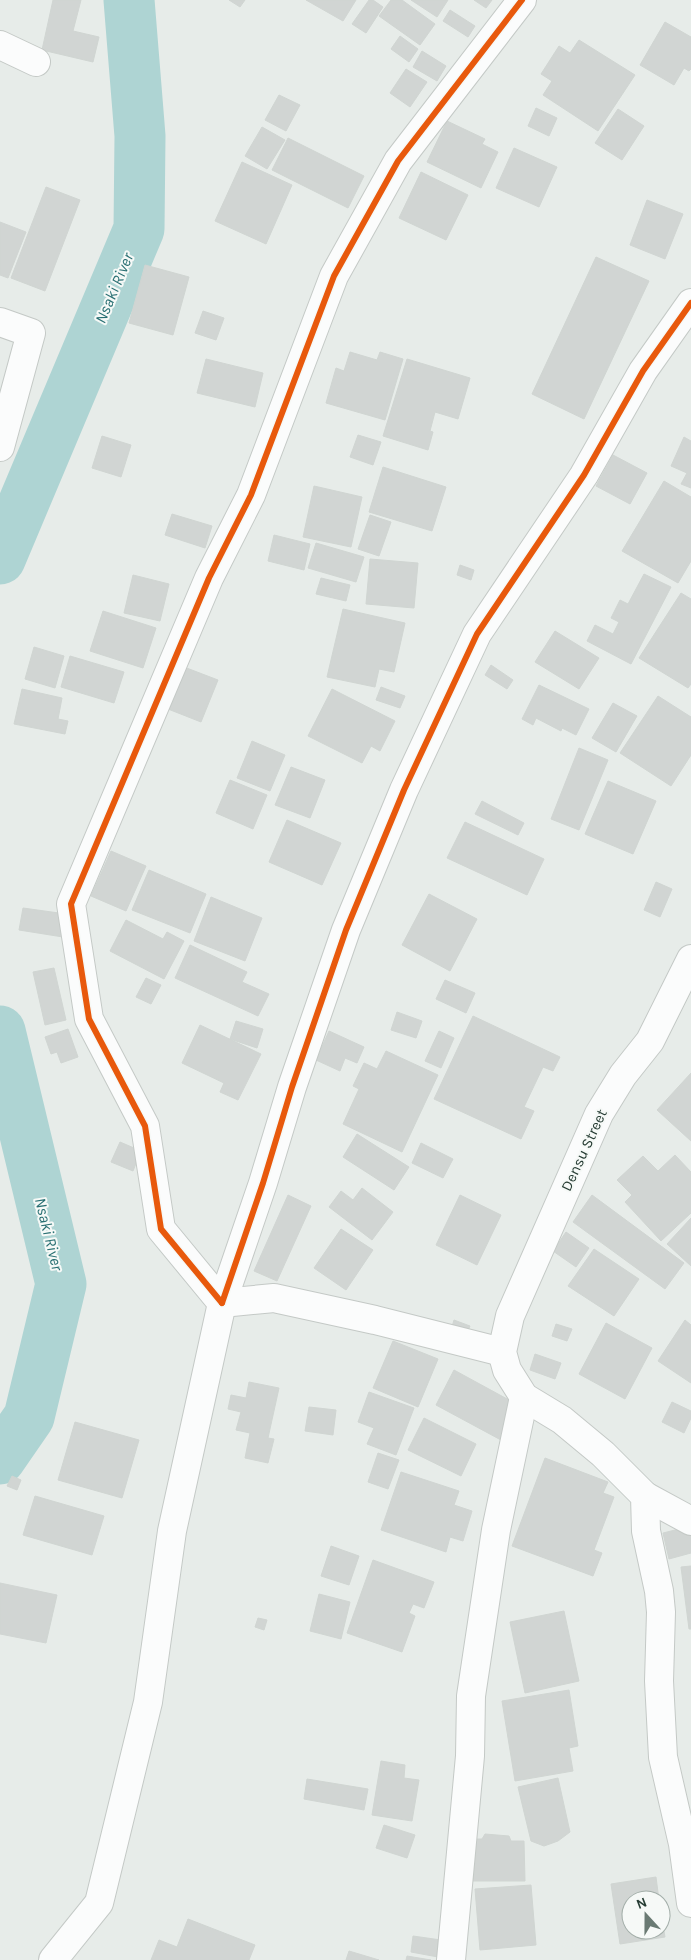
<svg xmlns="http://www.w3.org/2000/svg" width="691" height="1960" viewBox="0 0 691 1960" font-family="Karla,sans-serif">
<rect width="100%" height="100%" fill="#e7ece9"/>
<g fill="none" stroke-linecap="round" stroke-linejoin="round">
<g stroke="#aed4d3" stroke-width="51">
<path d="M0 559 139 229 140 136 129 0"/>
<path d="M0 1031 61 1284 29 1417 0 1459"/>
</g>
</g>
<g fill="#d1d5d3" stroke="#d0d5d2">
<path d="M53 0H81L73 31 99 37 93 62 42 50Z"/>
<path d="M229 0H245L240 7Z"/>
<path d="M306 0H356L343 21Z"/>
<path d="M369 0H373L383 7 366 33 352 24Z"/>
<path d="M391 0H402L435 24 420 45 379 16Z"/>
<path d="M411 0H448L437 17Z"/>
<path d="M474 0H492L486 8Z"/>
<path d="M450 10 475 26 468 37 443 21Z"/>
<path d="M665 22 691 37V69L689 71 684 68 674 85 640 65Z"/>
<path d="M400 36 418 49 409 62 391 49Z"/>
<path d="M579 40 635 75 598 131 543 95 552 81 541 74 559 46 570 53Z"/>
<path d="M422 51 446 66 437 81 413 67Z"/>
<path d="M406 69 427 82 410 107 390 93Z"/>
<path d="M279 95 300 105 286 131 265 120Z"/>
<path d="M536 108 557 118 549 136 528 126Z"/>
<path d="M618 109 644 126 622 160 595 143Z"/>
<path d="M447 121 485 139 482 144 498 152 481 188 427 162Z"/>
<path d="M262 127 285 140 267 169 245 156Z"/>
<path d="M288 138 364 176 348 208 272 170Z"/>
<path d="M514 148 557 167 539 207 496 188Z"/>
<path d="M242 162 292 185 266 244 215 221Z"/>
<path d="M421 172 468 195 446 240 399 218Z"/>
<path d="M46 187 80 200 45 291 11 278Z"/>
<path d="M647 200 683 214 665 259 630 245Z"/>
<path d="M0 222 26 232 8 278 0 275Z"/>
<path d="M596 257 649 281 584 419 532 394Z"/>
<path d="M145 265 189 277 173 335 129 323Z"/>
<path d="M203 311 224 318 216 340 195 333Z"/>
<path d="M350 352 377 360 380 352 403 359 385 420 326 403 336 368 344 371Z"/>
<path d="M206 359 263 373 255 407 197 393Z"/>
<path d="M407 359 470 378 458 419 435 412 430 431 433 432 428 450 383 436Z"/>
<path d="M358 435 381 442 373 465 350 457Z"/>
<path d="M102 436 131 445 121 477 92 468Z"/>
<path d="M684 437 691 441V488L681 484 687 473 671 466Z"/>
<path d="M613 455 647 473 630 504 596 486Z"/>
<path d="M383 467 446 487 432 531 369 512Z"/>
<path d="M664 481 691 497V561L678 583 622 551Z"/>
<path d="M314 486 362 497 351 547 303 537Z"/>
<path d="M172 514 212 526 205 548 165 535Z"/>
<path d="M370 515 391 522 379 556 358 549Z"/>
<path d="M274 535 310 544 304 570 268 561Z"/>
<path d="M316 543 364 557 356 582 308 568Z"/>
<path d="M370 559 418 563 414 608 366 604Z"/>
<path d="M460 565 474 570 471 580 457 575Z"/>
<path d="M644 574 671 587 631 664 587 641 595 625 613 634 619 622 611 618 620 600 628 604Z"/>
<path d="M133 575 169 584 160 621 124 613Z"/>
<path d="M321 578 350 585 346 601 316 594Z"/>
<path d="M681 593 691 599V684L688 688 639 658Z"/>
<path d="M343 609 405 623 394 672 379 669 375 687 327 677Z"/>
<path d="M103 611 156 628 143 668 90 651Z"/>
<path d="M555 631 599 658 579 689 535 662Z"/>
<path d="M34 647 64 656 55 688 25 679Z"/>
<path d="M70 656 124 672 114 703 61 687Z"/>
<path d="M491 665 513 680 507 689 485 675Z"/>
<path d="M184 667 218 680 201 722 168 709Z"/>
<path d="M539 685 589 709 576 735 562 728 561 731 536 718 533 725 522 719Z"/>
<path d="M381 687 405 696 400 708 376 700Z"/>
<path d="M22 689 62 698 58 719 68 721 65 734 14 724Z"/>
<path d="M332 689 395 721 380 751 371 746 362 763 308 736Z"/>
<path d="M658 696 691 717V755L671 786 620 753Z"/>
<path d="M613 703 637 716 616 752 592 738Z"/>
<path d="M252 741 285 755 270 791 237 778Z"/>
<path d="M579 748 608 760 579 830 551 819Z"/>
<path d="M291 767 325 780 310 818 275 805Z"/>
<path d="M230 780 267 795 253 829 216 813Z"/>
<path d="M608 781 656 801 633 854 585 834Z"/>
<path d="M482 801 524 823 518 835 475 814Z"/>
<path d="M287 820 341 843 322 885 269 862Z"/>
<path d="M465 822 544 859 527 895 447 858Z"/>
<path d="M111 851 146 866 126 911 91 896Z"/>
<path d="M149 870 206 894 190 933 132 910Z"/>
<path d="M656 882 672 889 660 917 644 910Z"/>
<path d="M429 894 477 919 450 971 402 945Z"/>
<path d="M211 897 262 918 245 961 194 941Z"/>
<path d="M23 908 66 914 63 937 19 930Z"/>
<path d="M126 920 163 939 167 932 184 941 164 979 110 951Z"/>
<path d="M190 945 247 972 242 982 269 994 258 1016 175 978Z"/>
<path d="M54 968 66 1020 45 1025 33 972Z"/>
<path d="M146 978 161 985 151 1004 136 997Z"/>
<path d="M445 980 475 993 466 1013 436 999Z"/>
<path d="M397 1012 422 1021 416 1038 391 1030Z"/>
<path d="M473 1016 560 1057 553 1071 543 1067 524 1107 534 1111 521 1139 434 1099Z"/>
<path d="M236 1021 263 1029 257 1048 230 1039Z"/>
<path d="M200 1025 261 1054 238 1100 220 1092 224 1083 182 1063Z"/>
<path d="M68 1029 78 1057 61 1063 57 1052 51 1054 45 1037Z"/>
<path d="M329 1031 364 1047 357 1063 345 1058 340 1071 316 1060Z"/>
<path d="M439 1031 454 1038 441 1068 425 1061Z"/>
<path d="M386 1051 438 1075 402 1152 343 1124 359 1089 353 1086 364 1063 377 1069Z"/>
<path d="M691 1073V1141L657 1110Z"/>
<path d="M357 1134 409 1167 394 1190 343 1157Z"/>
<path d="M120 1142 141 1151 133 1171 111 1162Z"/>
<path d="M421 1143 453 1159 443 1178 412 1163Z"/>
<path d="M675 1155 691 1172V1213L661 1241 625 1202 632 1195 617 1180 643 1156 658 1171Z"/>
<path d="M362 1188 393 1212 372 1240 329 1207 341 1191 353 1200Z"/>
<path d="M288 1195 311 1206 277 1281 254 1271Z"/>
<path d="M460 1195 501 1215 477 1265 436 1245Z"/>
<path d="M592 1195 684 1263 665 1289 573 1222Z"/>
<path d="M691 1218V1266L667 1244Z"/>
<path d="M341 1229 373 1250 346 1290 314 1268Z"/>
<path d="M566 1232 589 1248 576 1267 553 1251Z"/>
<path d="M594 1249 639 1279 614 1316 568 1286Z"/>
<path d="M454 1320 470 1326 466 1335 451 1330Z"/>
<path d="M685 1320 691 1325V1383L658 1361Z"/>
<path d="M606 1323 652 1348 625 1399 579 1374Z"/>
<path d="M556 1324 572 1329 567 1341 552 1336Z"/>
<path d="M393 1341 438 1359 418 1407 373 1388Z"/>
<path d="M535 1354 561 1363 555 1379 530 1370Z"/>
<path d="M454 1370 520 1406 501 1440 436 1405Z"/>
<path d="M249 1382 279 1388 268 1438 274 1439 268 1463 245 1458 250 1433 236 1430 241 1412 228 1409 231 1395 246 1398Z"/>
<path d="M369 1392 414 1408 396 1455 367 1444 374 1428 358 1422Z"/>
<path d="M672 1402 691 1411V1418L684 1433 662 1422Z"/>
<path d="M309 1407 336 1410 333 1435 305 1431Z"/>
<path d="M424 1418 476 1444 461 1476 408 1450Z"/>
<path d="M75 1422 139 1440 122 1498 58 1480Z"/>
<path d="M378 1453 399 1460 388 1489 368 1482Z"/>
<path d="M545 1458 608 1482 603 1493 614 1497 594 1550 602 1553 593 1576 512 1546Z"/>
<path d="M401 1472 459 1491 454 1505 472 1511 463 1541 450 1537 446 1552 381 1530Z"/>
<path d="M12 1476 21 1480 17 1490 7 1486Z"/>
<path d="M35 1496 104 1516 92 1555 23 1535Z"/>
<path d="M691 1526V1553L669 1559 663 1533Z"/>
<path d="M331 1546 359 1556 349 1585 321 1576Z"/>
<path d="M373 1560 434 1582 424 1608 413 1604 409 1613 415 1616 402 1652 347 1633Z"/>
<path d="M691 1566V1629H689L681 1567Z"/>
<path d="M0 1583 57 1595 46 1643 0 1634Z"/>
<path d="M319 1594 350 1602 341 1639 310 1631Z"/>
<path d="M564 1611 579 1681 525 1693 510 1622Z"/>
<path d="M258 1618 267 1620 264 1630 255 1627Z"/>
<path d="M569 1690 578 1746 569 1748 573 1771 515 1781 502 1701Z"/>
<path d="M381 1761 405 1765 404 1778 419 1780 412 1821 372 1815Z"/>
<path d="M558 1778 570 1832 558 1841 544 1846 531 1841 518 1787Z"/>
<path d="M307 1779 368 1789 364 1810 304 1799Z"/>
<path d="M384 1825 415 1835 407 1858 376 1848Z"/>
<path d="M485 1834 509 1836 511 1841H524L525 1881H468V1839H482Z"/>
<path d="M656 1877 659 1900H631V1930H661V1913L665 1937 620 1944 611 1884Z"/>
<path d="M531 1885 536 1945 480 1950 475 1889Z"/>
<path d="M188 1919 255 1945 249 1960H151L159 1940 177 1947Z"/>
<path d="M413 1936 441 1940 438 1957 411 1952Z"/>
<path d="M349 1951 379 1960H346Z"/>
<path d="M407 1956 431 1960H406Z"/>
</g>
<g fill="none" stroke-linecap="round" stroke-linejoin="round">
<defs>
<g id="minor">
<path d="M0 45 36 62"/>
<path d="M0 322 31 333 0 447"/>
<path d="M691 959 650 1041 623 1075 599 1114 510 1316 502 1352 507 1370 524 1397 562 1420 603 1454 645 1496 646 1531 659 1591 661 1612 659 1681 663 1757 683 1844 691 1903"/>
<path d="M222 1303 161 1229 145 1126 89 1019 71 904 209 578 251 495 334 276 398 161 522 0"/>
<path d="M222 1303 263 1183 292 1087 346 930 404 790 477 634 584 475 643 371 691 303"/>
<path d="M645 1496 691 1521"/>
<path d="M53 1960 99 1903 148 1702 172 1531 222 1303 274 1298 375 1320 502 1352"/>
<path d="M451 1960 470 1756 471 1696 496 1530 524 1397"/>
</g>
</defs>
<use href="#minor" stroke="#c4c9c6" stroke-width="30"/>
<use href="#minor" stroke="#fbfcfc" stroke-width="28"/>
<defs>
<g id="cycleway">
<path d="M222 1303 161 1229 145 1126 89 1019 71 904 209 578 251 495 334 276 398 161 522 0"/>
<path d="M222 1303 263 1183 292 1087 346 930 404 790 477 634 584 475 643 371 691 303"/>
</g>
</defs>
<use href="#cycleway" stroke="#f6f9f7" stroke-width="9"/>
<use href="#cycleway" stroke="#e8590c" stroke-width="6"/>
</g>
<g text-anchor="middle" dominant-baseline="central" stroke-width="4" stroke-linejoin="round" paint-order="stroke">
<g font-size="15" fill="#273d34" stroke="#f6f9f7">
<text transform="translate(584 1150) rotate(-65)">Densu Street</text>
</g>
<g font-size="16" font-style="italic" fill="#286f72" stroke="#f6f9f7">
<text transform="translate(114 288) rotate(-67)">Nsaki River</text>
<text transform="translate(49 1234) rotate(76)">Nsaki River</text>
</g>
</g>
<g transform="translate(646 1915) rotate(339)"><circle r="24" fill="#f6f9f7" stroke="#a3aea9"/>
<path d="M0-4L9 19L0 12L-9 19Z" fill="#6a7a73"/>
<text y="-8" font-size="14" font-weight="bold" text-anchor="middle" fill="#273d34">N</text>
</g>
</svg>
